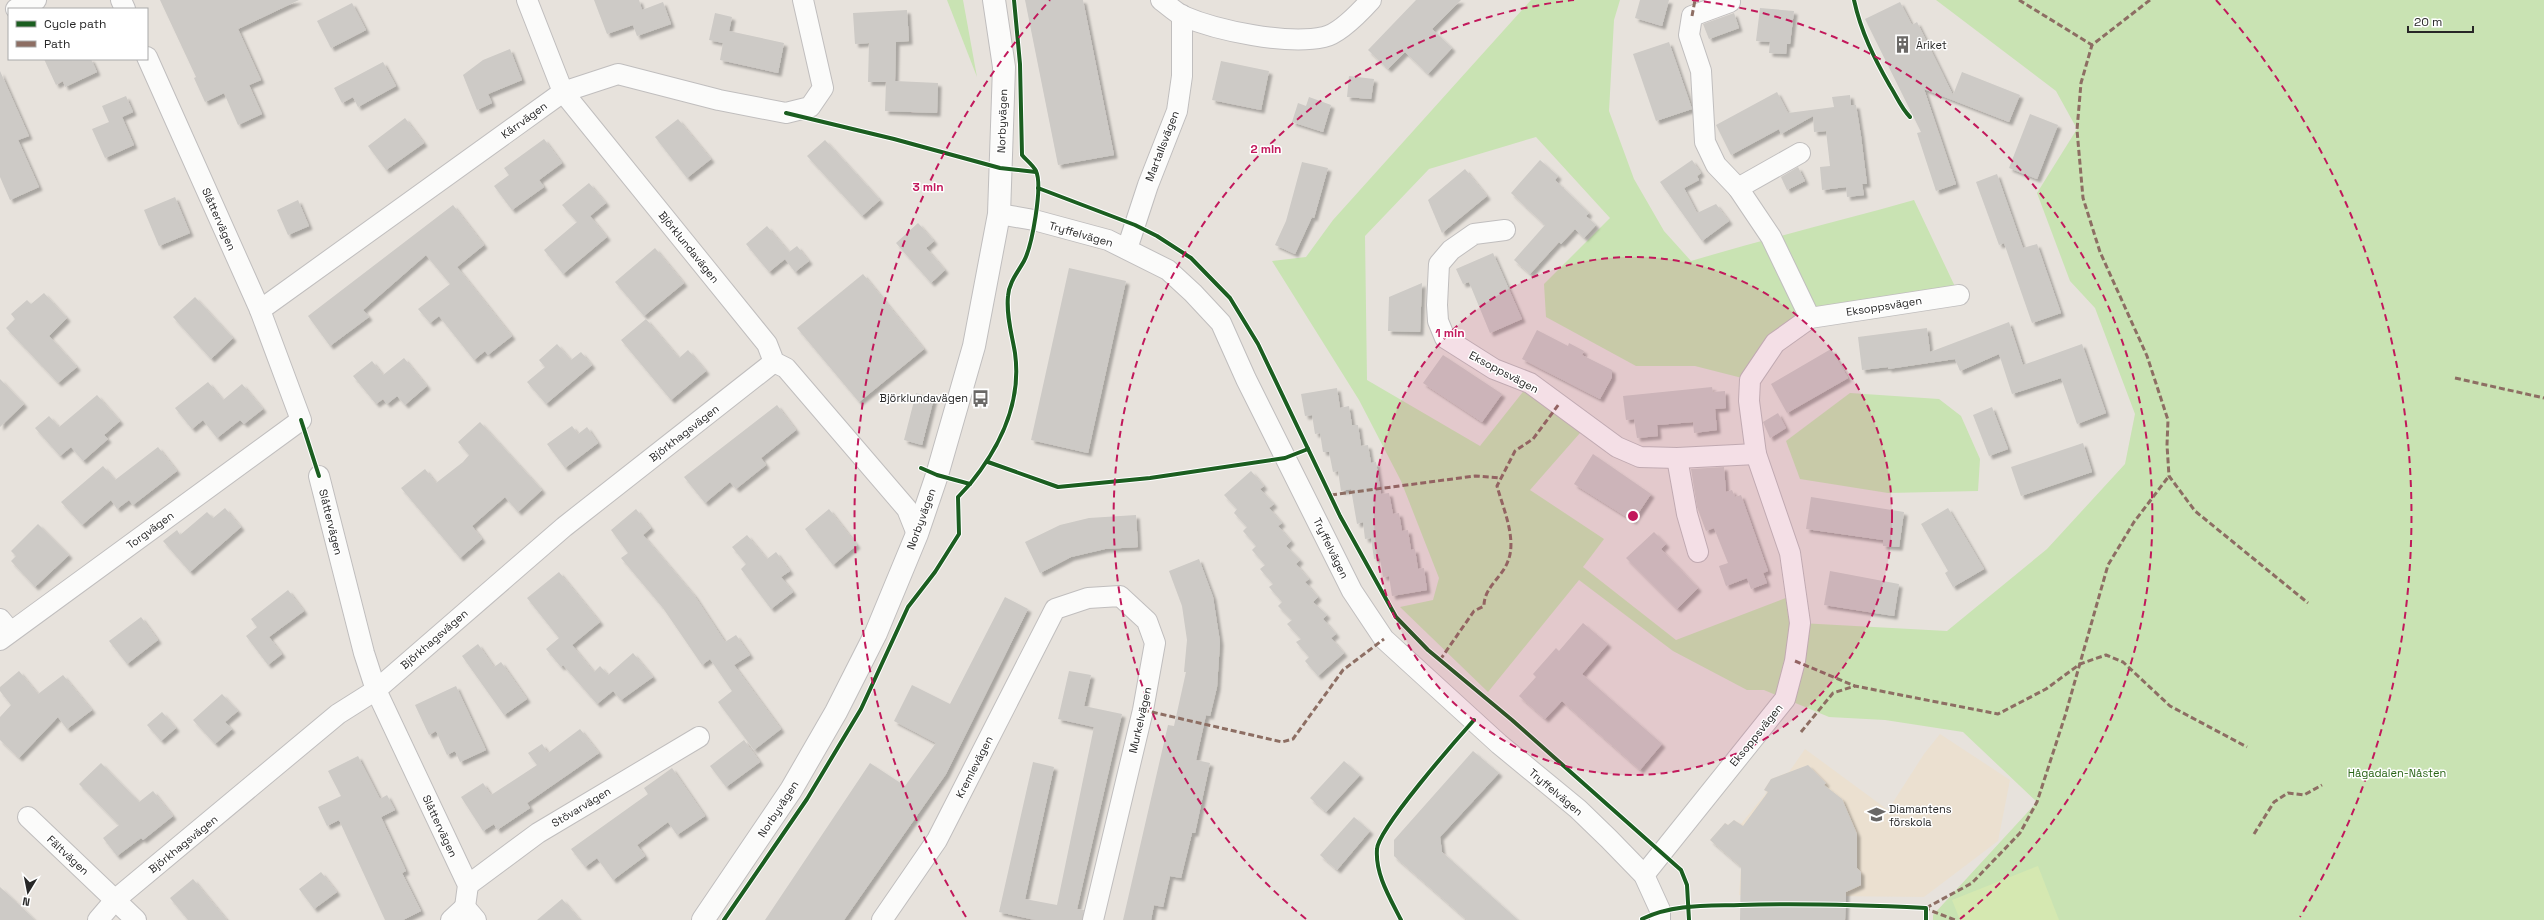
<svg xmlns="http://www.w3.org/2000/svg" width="2544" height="920" viewBox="0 0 2544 920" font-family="'Space Grotesk',sans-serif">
<defs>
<filter id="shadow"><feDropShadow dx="3.5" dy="3.5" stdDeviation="1" flood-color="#0004"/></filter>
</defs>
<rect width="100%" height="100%" fill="#e7e2dc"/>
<path fill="#ebe0d0" d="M1940 734 2010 780 1998 841 1924 897 1739 895 1741 867 1710 840 1725 823 1728 825 1734 820 1741 824 1767 792 1764 790 1771 779 1789 772 1805 749 1888 810 1924 754Z"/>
<g fill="#c9e3b3">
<path d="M947 0H963L977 77Z"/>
<path d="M1531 0H1620L1614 20 1609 111 1634 179 1664 231 1691 261C1765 239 1840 221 1914 200L1959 295 1810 318 1750 380 1695 366H1636L1546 317 1544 284 1610 218 1536 137 1429 169 1365 236 1367 380 1480 446 1530 383 1587 425 1530 490 1604 539 1583 567 1676 640 1796 594 1800 623 1947 631 2047 549 2125 464 2135 414 2095 308 2070 281 2037 193 2077 129 2056 91 1936 0H2544V920H1933V915L2037 802 1963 732 1885 720 1829 717 1764 690H1747L1673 651 1579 580 1488 692 1400 607 1433 600 1439 578 1401 481 1359 400 1272 261 1306 257 1333 220Z"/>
<path d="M1850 393 1939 399 1961 416 1980 459 1978 491 1888 493 1800 479 1786 441Z"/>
</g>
<path fill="#d5e8b1" d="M2038 866 2059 920H1960L1952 900Z"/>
<g fill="#cdcac6" filter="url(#shadow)">
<path d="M160 0H299L238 29 261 80 249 85 262 114 238 125 224 93 205 102 194 78 196 77Z"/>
<path d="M594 0H639L642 10 663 2 671 24 637 36 633 25 607 34Z"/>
<path d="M1025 0H1083L1114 155 1058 165Z"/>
<path d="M1416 0H1461L1432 29 1452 48 1428 74 1405 52 1388 69 1368 50Z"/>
<path d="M1640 0H1669L1662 26 1635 18Z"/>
<path d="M1900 2 1912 25 1917 22 1953 95 1962 72 2020 95 2009 122 1924 89 1956 184 1936 191 1917 133 1921 132 1865 19Z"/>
<path d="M352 3 366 30 331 48 317 21Z"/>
<path d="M1760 8 1794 11 1790 44H1787L1786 54 1769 53 1770 42 1756 41Z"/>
<path d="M907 10 909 41 896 42 895 81 938 83 937 113 885 111 886 82H868L869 43 855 44 853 13Z"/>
<path d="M715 13 732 17 729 31 784 43 778 73 720 60 723 43 709 40Z"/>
<path d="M1734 13 1739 28 1709 39 1703 24Z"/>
<path d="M1669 42 1692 109 1656 121 1633 54Z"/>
<path d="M510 49 522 80 488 94 492 103 477 110 463 75 483 60Z"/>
<path d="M44 59H91L97 72 65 87 63 81 56 85Z"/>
<path d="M1221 61 1269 71 1261 110 1212 100Z"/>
<path d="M383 62 396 86 358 107 353 97 342 103 334 88Z"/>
<path d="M0 71 29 136 18 140 39 187 10 200 0 177Z"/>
<path d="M1349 76 1374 79 1371 99 1347 97Z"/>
<path d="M1777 92 1788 113 1834 107 1832 97 1850 95 1851 105H1856L1861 136 1867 184H1862L1864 195 1847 197 1846 187 1822 190 1820 167 1830 166 1826 131 1814 132 1813 116 1781 134 1779 129 1731 155 1716 125Z"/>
<path d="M126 96 133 112 122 117 134 145 105 158 92 129 109 122 102 106Z"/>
<path d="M1309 97 1331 105 1323 132 1292 122 1298 103 1306 106Z"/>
<path d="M2030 114 2058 125 2037 179 2009 168Z"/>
<path d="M405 118 424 143 386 170 368 146Z"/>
<path d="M678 119 711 159 687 178 655 137Z"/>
<path d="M544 139 562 163 539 180 544 187 512 210 494 186 509 175 504 168Z"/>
<path d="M825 140 880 200 862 216 807 156Z"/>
<path d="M1540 160 1558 176 1555 180 1589 213 1586 216 1596 225 1584 238 1575 229 1561 244 1559 242 1530 274 1514 260 1545 225 1511 193Z"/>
<path d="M1692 160 1701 173 1697 176 1699 180 1684 188 1697 213 1716 204 1729 221 1702 241 1660 182Z"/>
<path d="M1302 162 1328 168 1314 218 1312 217 1295 254 1275 245 1286 221Z"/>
<path d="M1798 167 1805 181 1787 190 1781 177Z"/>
<path d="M1465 169 1487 196 1442 233 1428 200Z"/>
<path d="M1997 174 2023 248 2037 244 2061 313 2032 323 2004 243 1999 245 1976 182Z"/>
<path d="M589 183 606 203 590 216 607 237 563 274 544 250 577 222 562 205Z"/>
<path d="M175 197 190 233 159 246 144 210Z"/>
<path d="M298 200 309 226 288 235 277 210Z"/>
<path d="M453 205 484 245 457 267 512 336 488 355 485 351 474 360 439 316 430 323 418 309 450 284 426 255 363 310 369 317 330 346 308 316Z"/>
<path d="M918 223 934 241 926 248 945 270 931 283 896 243Z"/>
<path d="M767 226 789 252 797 246 809 261 795 272 785 259 769 272 746 244Z"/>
<path d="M655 248 684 283 644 316 615 282Z"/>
<path d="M1493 253 1522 319 1490 333 1469 282 1463 284 1456 269Z"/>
<path d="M1069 268 1126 281 1088 453 1031 440Z"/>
<path d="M863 274 924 349 859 402 797 328Z"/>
<path d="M1422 283 1420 332 1388 331 1389 297Z"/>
<path d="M44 293 67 318 49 336 77 367 58 383 6 328 15 319 11 314 27 300 31 304Z"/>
<path d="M195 297 233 338 211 359 173 317Z"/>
<path d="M646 319 679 358 688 350 706 371 671 400 621 340Z"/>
<path d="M2009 322 2023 365 2082 344 2106 413 2077 424 2061 378 2012 394 1999 354 1960 371 1955 359 1888 369V367L1862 370 1858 337 1927 328 1930 352Z"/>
<path d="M1537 330 1568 346 1569 343 1584 351 1582 355 1612 370V377L1600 399 1522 359Z"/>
<path d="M557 344 571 360 581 352 592 365 546 404 527 382 545 367 539 360Z"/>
<path d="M1831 349 1848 378 1787 413 1771 384Z"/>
<path d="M1443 355 1502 394 1482 422 1423 383Z"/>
<path d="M404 358 427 386 405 405 397 396 387 404 383 399 376 404 353 376 372 361 383 375Z"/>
<path d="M0 379 24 404 0 427Z"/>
<path d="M208 382 223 400 242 384 263 409 244 424 240 420 217 438 203 420 192 429 175 408Z"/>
<path d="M1712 387 1713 392 1725 391 1726 408 1715 409 1717 430 1694 433 1693 422 1657 425 1658 436 1637 438 1634 419 1626 420 1623 396Z"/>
<path d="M1337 388 1340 408 1349 406 1352 425H1358L1361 446 1368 445 1371 463 1376 462 1381 494 1389 493 1393 514 1399 513 1402 531 1408 530 1411 550 1415 549 1418 569 1424 568 1427 590 1392 596 1389 576 1383 577 1380 558 1374 559 1371 538 1365 539 1363 522 1357 524 1351 489 1341 491 1338 471 1333 472 1329 452H1323L1320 433 1315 434 1312 415 1305 416 1301 394Z"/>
<path d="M916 393 934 398 922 445 904 440Z"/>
<path d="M97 395 120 421 104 435 108 439 83 461 71 447 60 456 35 428 49 416 59 427Z"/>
<path d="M777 405 796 430 761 458 766 465 736 489 730 482 705 503 684 477Z"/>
<path d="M1992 407 2008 449 1989 456 1973 415Z"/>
<path d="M1778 413 1786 428 1770 438 1763 422Z"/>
<path d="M480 422 542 490 518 512 505 497 472 526 482 539 460 558 401 488 425 469 436 483 463 462 469 455 458 442Z"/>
<path d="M572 426 578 434 587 427 598 443 565 468 547 444Z"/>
<path d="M2083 443 2092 472 2021 496 2011 467Z"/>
<path d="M158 447 177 471 133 505 129 500 117 509 111 500 82 525 61 502 103 466 115 480Z"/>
<path d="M1593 454 1651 494 1633 521 1574 484Z"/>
<path d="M1724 467 1726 492 1732 490 1735 497 1741 495 1768 571 1763 573 1767 583 1751 589 1747 578 1726 586 1719 566 1728 563 1714 528 1706 531 1697 507 1691 469Z"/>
<path d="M1251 471 1264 486 1260 489 1274 504 1269 508 1282 523 1278 526 1291 541 1286 546 1300 560 1296 564 1309 579 1305 582 1318 597 1313 602 1327 615 1323 619 1336 634 1331 638 1344 653 1318 676 1305 661 1309 657 1296 642 1301 639 1287 624 1292 620 1278 606 1282 602 1269 587 1273 584 1260 569 1265 565 1252 550 1256 546 1243 531 1247 527 1234 513 1237 509 1224 495Z"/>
<path d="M1811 497 1904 512 1899 547 1883 546V540L1806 529Z"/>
<path d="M225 508 241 527 190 572 163 541 177 530 180 535 207 512 213 518Z"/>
<path d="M1948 508 1984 569 1953 587 1945 573 1948 571 1921 524Z"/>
<path d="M636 509 651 528 643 535 694 595 725 642 736 635 750 655 734 665 781 729 754 750 718 702 732 691 710 659 702 665 663 608 621 558 628 553 611 530Z"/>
<path d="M829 509 857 545 833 565 805 529Z"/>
<path d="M1136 515 1138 547 1105 549 1071 557 1040 573 1025 542 1060 525 1089 518Z"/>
<path d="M38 524 69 555 35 587 11 561 16 556 11 551Z"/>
<path d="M1654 532 1666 544 1661 549 1698 588 1677 609 1626 558Z"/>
<path d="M747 535 767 559 776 552 790 571 781 577 793 592 771 609 741 569 746 564 732 547Z"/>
<path d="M1199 559 1213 597 1220 642 1217 687 1210 716 1206 715 1196 760 1210 763 1195 833H1192L1181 878 1170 876 1163 907 1154 905 1151 920H1123L1168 725 1174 726 1186 672H1184L1187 640 1182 606 1169 571Z"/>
<path d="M1830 571 1899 584 1894 616 1824 605Z"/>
<path d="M559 572 600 622 572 645 594 672 600 666 608 675 633 653 653 677 621 700 613 691 597 704 563 665 561 667 546 649 559 638 527 598Z"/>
<path d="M288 590 304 611 269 637 282 654 268 665 246 636 257 627 251 619Z"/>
<path d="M1005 597 1028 609 946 774 844 920H765L870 763 905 786 936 743 894 721 912 685 950 704Z"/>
<path d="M141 617 158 640 127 664 109 641Z"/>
<path d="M1583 623 1608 644 1582 674 1662 744 1640 770 1562 701 1545 719 1519 696 1536 677 1533 674 1556 648 1559 651Z"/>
<path d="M478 644 494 667 501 662 527 699 504 715 462 656Z"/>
<path d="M19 671 38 694 63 675 92 710 67 729 58 717 19 758 0 740V717L11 705 0 691V687Z"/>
<path d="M1069 671 1091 675 1084 706 1122 714 1077 909 1084 910 1082 920H1035L999 912 1033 762 1054 767 1025 899 1057 905 1094 727 1058 719Z"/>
<path d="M456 686 486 750 460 762 455 751 447 755 436 731 429 735 415 705Z"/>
<path d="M222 694 238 711 225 722 232 729 215 744 193 720Z"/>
<path d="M162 712 176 728 161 741 147 725Z"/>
<path d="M580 729 599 753 527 803 530 808 497 830 494 824 483 831 461 797 483 783 491 795 537 765 528 753 542 744 548 753Z"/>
<path d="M744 740 760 762 726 787 710 766Z"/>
<path d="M1473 751 1499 773 1440 837 1442 852 1518 920H1467L1394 856V840Z"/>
<path d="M358 756 380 799 387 795 395 810 381 817 406 871 402 873 421 911 403 920H385L339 820 327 826 318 807 341 796 328 771Z"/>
<path d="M1344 761 1360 775 1326 812 1310 798Z"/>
<path d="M101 763 139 802 153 791 173 816 143 840 141 838 117 856 103 838 119 825 79 784Z"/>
<path d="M1808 765 1826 783 1824 785 1842 799 1857 834V868L1861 872V885L1846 892 1845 920H1740L1741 867 1710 840 1725 823 1728 825 1734 820 1743 826 1768 792 1764 790 1771 779Z"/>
<path d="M672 768 705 816 677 835 668 822 637 845 645 856 613 880 597 858 585 867 571 849 648 794 644 788Z"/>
<path d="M1354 817 1370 831 1337 870 1320 855Z"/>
<path d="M321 872 337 892 314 909 299 889Z"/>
<path d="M193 879 227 920H188L170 898Z"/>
<path d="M0 887 13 899 35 920H0Z"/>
<path d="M562 899 580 920H537Z"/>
</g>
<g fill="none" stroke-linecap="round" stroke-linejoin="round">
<defs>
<g id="minor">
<path d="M121 0 125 9"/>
<path d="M527 0 563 92 767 344 774 362 786 368 907 509 917 534"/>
<path d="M1161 0C1168 5 1175 12 1183 16 1218 31 1287 45 1324 37 1339 34 1361 11 1371 0"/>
<path d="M1730 2 1692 16 1689 35 1701 71 1705 142 1716 165 1738 188"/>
<path d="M16 9 36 0"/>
<path d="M1800 153 1738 188 1771 237 1810 318"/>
<path d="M999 214 1034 220 1108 240 1168 270 1193 293 1221 323 1246 379 1352 591 1384 639 1499 744 1578 809 1609 839 1644 875 1660 910V920"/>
<path d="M1505 230 1474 234 1451 250 1439 264 1437 305 1438 321 1445 338 1494 369 1530 383 1617 447 1640 457 1677 458 1756 454"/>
<path d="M1127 249 1148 185 1177 111 1182 76V15"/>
<path d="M260 310 563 92 618 74 719 100 786 113 810 107 823 88 803 0"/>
<path d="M1677 458 1687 514 1698 552"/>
<path d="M319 476 364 653 376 690 468 885 465 907 476 920"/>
<path d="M0 619 10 631"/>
<path d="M0 640 301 420 260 310 147 57"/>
<path d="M28 817 136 920"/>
<path d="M1644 875 1785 699 1795 661 1800 623 1790 553 1756 454 1749 401 1750 380 1775 343 1810 318 1959 295"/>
<path d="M468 885 538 833 699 737"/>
<path d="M98 920 116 899 338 714 376 690 564 527 774 362"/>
<path d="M451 920 465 907"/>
<path d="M882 920 937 840 1055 609 1088 598 1120 596 1147 621 1155 643 1143 710 1093 920"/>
</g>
<path id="tertiary" d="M703 920 791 790 836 712 876 633 917 534 937 475 974 346 999 214 1004 67 994 0"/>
</defs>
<use href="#minor" stroke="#c0bebe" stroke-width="22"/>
<use href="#tertiary" stroke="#c0bebe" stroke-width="24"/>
<use href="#minor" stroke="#fbfbfa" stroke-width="20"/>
<use href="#tertiary" stroke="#fbfbfa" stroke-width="22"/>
<g stroke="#8d6e63" stroke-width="3" stroke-dasharray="6 3" stroke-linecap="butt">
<path d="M2019 0 2092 45"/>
<path d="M2150 0 2092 45 2081 83 2077 130 2083 198 2100 252 2147 356 2168 420 2167 445 2169 476 2195 511 2308 603"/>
<path d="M1692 16 1695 0"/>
<path d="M2455 378 2544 398"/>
<path d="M1331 495 1475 476 1501 478"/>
<path d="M1440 660 1474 611 1484 606C1484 587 1502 578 1508 561 1517 539 1503 508 1497 486L1515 451 1533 439 1559 404"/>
<path d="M1795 661 1855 686 1998 714 2046 689 2080 664 2106 655 2123 662 2170 706 2247 747"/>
<path d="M1143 710 1282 742 1293 739 1343 670 1384 639"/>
<path d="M1801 732 1833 693 1855 686"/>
<path d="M2254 834 2274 802 2288 793 2304 795 2322 785"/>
<path d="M1924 908 1955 920"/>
<path d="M1926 908 1972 883 2020 833 2037 802 2065 716 2108 565 2134 522 2169 476"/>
</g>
<defs>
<g id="cycleway">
<path d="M1854 0C1861 32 1874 58 1890 86 1897 97 1901 108 1910 117"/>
<path d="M786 113 894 139 1000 168 1036 172"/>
<path d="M1038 188 1135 225 1157 236 1191 258 1230 298 1258 344 1340 516 1396 617 1428 650 1512 720 1681 870 1687 885 1689 920"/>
<path d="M301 420 319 476"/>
<path d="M988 462 1058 487 1150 478 1285 458 1308 449"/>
<path d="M921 468 937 475 970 484C1000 447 1022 403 1015 353 1012 335 1006 315 1008 296 1009 282 1018 272 1024 261 1032 246 1043 186 1036 171 1033 165 1026 160 1022 155L1020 64 1014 0"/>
<path d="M1642 919C1673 904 1707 906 1740 905 1803 903 1864 905 1926 908V920"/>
<path d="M724 920 807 799 861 709 908 607 935 572 959 534 958 497 970 484"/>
<path d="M1401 920C1390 898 1375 874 1377 849 1378 829 1457 739 1474 720"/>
</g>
</defs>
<use href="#cycleway" stroke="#fff" stroke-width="6"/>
<use href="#cycleway" stroke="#1b5e20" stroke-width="4"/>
</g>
<circle cx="1633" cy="516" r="259" fill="#c2185b" fill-opacity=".12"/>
<g fill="none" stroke="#c2185b" stroke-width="2" stroke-dasharray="7 5">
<circle cx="1633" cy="516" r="259"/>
<path d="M1306 919A519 519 0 0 1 1574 0M1692 0A519 519 0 0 1 1960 919"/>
<path d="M966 917A778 778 0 0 1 1050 0M2216 0A778 778 0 0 1 2300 917"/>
</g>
<defs>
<symbol id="building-bare" viewBox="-9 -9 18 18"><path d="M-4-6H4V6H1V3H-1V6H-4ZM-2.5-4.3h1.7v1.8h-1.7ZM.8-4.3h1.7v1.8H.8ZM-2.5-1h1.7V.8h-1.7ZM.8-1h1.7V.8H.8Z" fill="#6a6866" stroke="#fff" stroke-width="2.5" paint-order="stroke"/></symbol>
<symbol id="bus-bare" viewBox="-9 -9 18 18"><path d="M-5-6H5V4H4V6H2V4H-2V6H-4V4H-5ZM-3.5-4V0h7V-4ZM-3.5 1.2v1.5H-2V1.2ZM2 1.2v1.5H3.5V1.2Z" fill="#6a6866" stroke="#fff" stroke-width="2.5" paint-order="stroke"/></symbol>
<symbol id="school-bare" viewBox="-9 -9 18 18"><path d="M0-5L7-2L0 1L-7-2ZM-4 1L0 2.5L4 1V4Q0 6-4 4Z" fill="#6a6866" stroke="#fff" stroke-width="2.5" paint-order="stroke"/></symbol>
</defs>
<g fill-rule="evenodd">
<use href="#building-bare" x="1890" y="32" width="25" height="25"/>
<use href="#bus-bare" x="968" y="386" width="25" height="25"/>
<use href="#school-bare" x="1864" y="802" width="25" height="25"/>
</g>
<g text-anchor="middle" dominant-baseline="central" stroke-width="3" stroke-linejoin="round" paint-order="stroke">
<g font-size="11" fill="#272727" stroke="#fff" text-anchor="start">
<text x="1916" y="45">Åriket</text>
<text x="968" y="398" text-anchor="end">Björklundavägen</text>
<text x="1889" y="809">Diamantens<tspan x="1889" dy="13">förskola</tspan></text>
</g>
<g font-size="11" fill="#272727" stroke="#fff">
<text transform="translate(524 120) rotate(-36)">Kärrvägen</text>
<text transform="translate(1002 121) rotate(-88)">Norbyvägen</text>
<text transform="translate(1162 146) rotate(-69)">Martallsvägen</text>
<text transform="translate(219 219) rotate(66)">Slåttervägen</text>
<text transform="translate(1081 234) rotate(16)">Tryffelvägen</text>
<text transform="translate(689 247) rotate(51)">Björklundavägen</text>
<text transform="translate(1884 306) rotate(-9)">Eksoppsvägen</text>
<text transform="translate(1504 372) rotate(28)">Eksoppsvägen</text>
<text transform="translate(684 433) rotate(-38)">Björkhagsvägen</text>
<text transform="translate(921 519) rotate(-70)">Norbyvägen</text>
<text transform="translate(331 522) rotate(76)">Slåttervägen</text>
<text transform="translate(150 530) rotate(-36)">Torgvägen</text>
<text transform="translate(1331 548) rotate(64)">Tryffelvägen</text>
<text transform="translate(434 639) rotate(-41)">Björkhagsvägen</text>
<text transform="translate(1140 720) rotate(-77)">Murkelvägen</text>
<text transform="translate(1756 735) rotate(-51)">Eksoppsvägen</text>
<text transform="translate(974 767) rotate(-63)">Kremlevägen</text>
<text transform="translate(1556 792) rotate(40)">Tryffelvägen</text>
<text transform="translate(581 807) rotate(-31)">Stövarvägen</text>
<text transform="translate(778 809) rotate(-57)">Norbyvägen</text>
<text transform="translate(440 826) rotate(65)">Slåttervägen</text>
<text transform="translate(183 844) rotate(-39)">Björkhagsvägen</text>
<text transform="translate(68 855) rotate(43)">Fältvägen</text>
</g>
<g font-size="11" fill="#2a6517" stroke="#fff">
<text x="2397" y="773">Hågadalen-Nåsten</text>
</g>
</g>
<circle cx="1633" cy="516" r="6" fill="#c2185b" stroke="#fff" stroke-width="2"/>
<g font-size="12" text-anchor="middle" font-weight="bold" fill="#c2185b" stroke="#fff" stroke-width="3" stroke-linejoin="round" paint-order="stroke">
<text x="1266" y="153">2 min</text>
<text x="928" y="191">3 min</text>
<text x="1450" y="337">1 min</text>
</g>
<rect x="8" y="8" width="140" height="52" fill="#ffffff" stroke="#a9a9a9"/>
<rect x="16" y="21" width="20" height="6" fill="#1b5e20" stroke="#a9a9a9"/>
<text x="44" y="28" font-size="12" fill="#272727">Cycle path</text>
<rect x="16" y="41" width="20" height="6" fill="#8d6e63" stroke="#a9a9a9"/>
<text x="44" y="48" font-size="12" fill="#272727">Path</text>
<g transform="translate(28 892) rotate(190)" stroke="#ffffff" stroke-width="3" paint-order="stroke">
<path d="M0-3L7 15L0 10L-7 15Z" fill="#272727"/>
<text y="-6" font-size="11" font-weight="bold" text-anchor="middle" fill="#272727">N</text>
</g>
<path d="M2408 26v6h65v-6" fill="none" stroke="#272727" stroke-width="2"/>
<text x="2414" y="26" font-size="12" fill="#272727" stroke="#ffffff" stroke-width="3" paint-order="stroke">20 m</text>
</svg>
